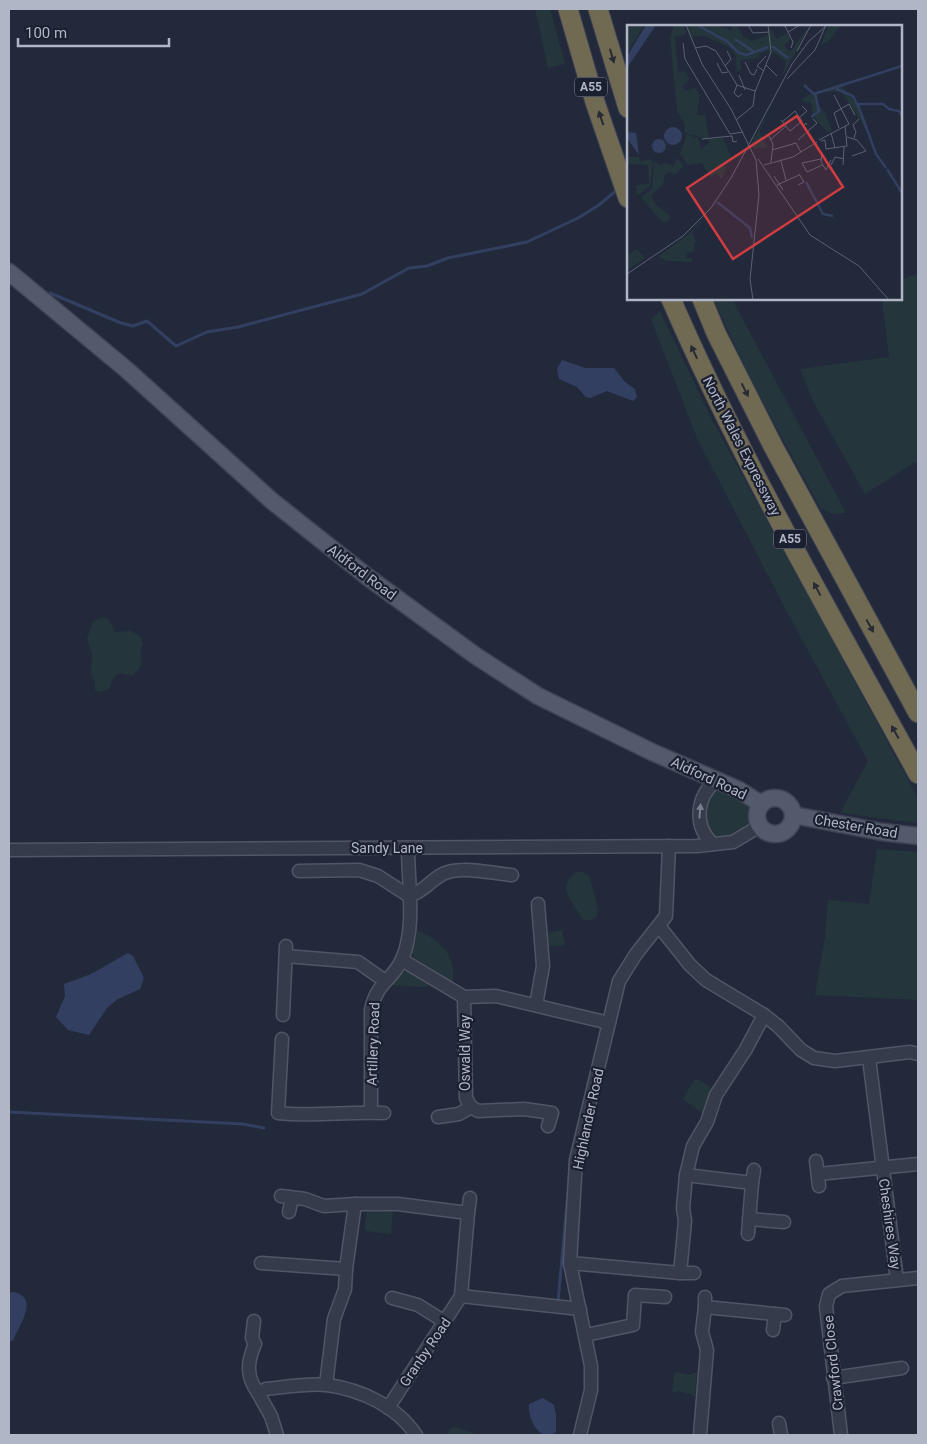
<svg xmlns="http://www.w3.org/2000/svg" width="927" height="1444" viewBox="0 0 927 1444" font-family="Roboto,sans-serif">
<rect width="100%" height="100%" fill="#22293b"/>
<g fill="#24363c">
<path d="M535 9H550L565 64 548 68Z"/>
<path d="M918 274V467L915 462 865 494 813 401 800 369 889 357 882 299H901V279Z"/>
<path d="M714 299H732L846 513 833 514 821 509C783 440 745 372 714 299Z"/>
<path d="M660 311 709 414 918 798V823L840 813 868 761 787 612 697 438 651 319Z"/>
<path d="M104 617 109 620 115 632 131 631 140 636 143 644 140 651C144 663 141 669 131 675L121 673 115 675 109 689 100 692 95 690V681L91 674 92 654 87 639 93 621Z"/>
<path d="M717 789C740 794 771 815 737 833 728 838 721 840 711 837L702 817 712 790Z"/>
<path d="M877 849 918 852V1000L815 995 825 937 828 900 869 904Z"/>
<path d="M576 872H583L590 877 598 911 596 917 590 920H583C574 903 555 888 576 872Z"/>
<path d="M417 930C440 940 456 955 453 982L413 957 412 952 415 946Z"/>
<path d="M562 930 565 945 550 947 547 933Z"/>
<path d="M407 971 430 985 426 987 392 985 401 974Z"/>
<path d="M694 1080H699L711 1088 704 1114 683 1099Z"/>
<path d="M367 1211 393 1212 391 1234 366 1231 365 1228Z"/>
<path d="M675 1372 690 1375 697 1372 695 1396 679 1391 672 1393Z"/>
<path d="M455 1427 479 1435H446L450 1429Z"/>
</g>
<g fill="#333f61">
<path d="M562 360 585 368H614L625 382 635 389 637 397 633 401 607 391 590 398 586 397 577 387 559 379 557 369Z"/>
<path d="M128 953 133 956 144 978 140 989 118 999 107 1008 89 1035 68 1030 56 1017 65 996 64 984 91 974Z"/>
<path d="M13 1292C41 1297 18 1327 13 1341H9V1293Z"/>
<path d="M543 1398 554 1405 556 1415V1432C539 1444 527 1417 529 1404Z"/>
</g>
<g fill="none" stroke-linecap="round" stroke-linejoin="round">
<g stroke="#333f61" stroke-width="3">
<path d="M50 293 121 323 133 326 147 321 176 346 207 332 238 327 362 294 409 268 427 266 448 258 527 242 578 218 599 205 619 188"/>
<path d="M9 1112 243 1124 264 1128"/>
<path d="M558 1302 568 1192"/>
</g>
<defs>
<g id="minor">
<path d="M713 844C693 826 696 796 717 780"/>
<path d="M9 850 697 846 733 842 760 826"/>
<path d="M299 871 359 870 378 876 409 896C423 892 429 882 441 875 458 864 494 874 512 875"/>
<path d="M659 926 690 965 706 980 764 1015 778 1026 801 1050 814 1058 835 1061 910 1052 918 1054"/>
<path d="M286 956 358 962 385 981"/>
<path d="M402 960 464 997 496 996 609 1023"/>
<path d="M464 997 466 1098 471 1107"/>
<path d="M536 1005 543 966 538 904"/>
<path d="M283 1015 286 946"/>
<path d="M282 1039 278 1113C314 1117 349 1111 384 1113"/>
<path d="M869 1058 897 1280"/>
<path d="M371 1112V1010C376 983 393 980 402 959 416 929 408 881 408 848"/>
<path d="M438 1117 459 1114 471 1107 478 1111 524 1109 552 1113 548 1126"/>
<path d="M816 1161 819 1186"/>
<path d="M818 1174 918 1164"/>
<path d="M686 1175 752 1183 748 1234"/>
<path d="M752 1183 754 1170"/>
<path d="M281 1196 305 1199 324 1206 355 1204"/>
<path d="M289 1212 292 1198"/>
<path d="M468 1213 470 1198"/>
<path d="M749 1219 784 1222"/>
<path d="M261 1263 346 1269"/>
<path d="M570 1263 680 1273 685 1221 683 1208 686 1175 693 1146 707 1122 716 1095 746 1049 764 1015"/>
<path d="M680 1273H694"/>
<path d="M461 1296 580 1309"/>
<path d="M705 1297V1307L785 1315"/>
<path d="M392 1298 418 1305 445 1322"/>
<path d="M254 1321 252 1338 255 1344C247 1362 246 1376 258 1393"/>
<path d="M773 1330 775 1314"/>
<path d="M586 1335 633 1325 635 1295 665 1297"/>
<path d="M833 1378 902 1368"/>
<path d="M326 1385 334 1319 345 1289 346 1269 355 1204H398L468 1213 461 1296 388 1408"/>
<path d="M779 1423 781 1435"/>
<path d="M277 1435 271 1416 258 1393 266 1389C286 1387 309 1383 328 1385 361 1390 397 1406 416 1435"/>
<path d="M580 1435 591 1390V1366L570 1263 576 1160 619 981 636 954 666 916 669 846"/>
<path d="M700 1435 707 1350 702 1332 705 1307"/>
<path d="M841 1435 826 1306 829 1294 842 1286 918 1278"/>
</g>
<g id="major">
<path d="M9 272 127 370 272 501 369 578 476 656 538 696 652 752 739 790 761 804"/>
<circle cx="775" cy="816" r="18"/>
<path d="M793 815 882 832 918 836"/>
</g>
<g id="highway">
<path d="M568 9 595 102 628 198"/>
<path d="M598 9 628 108"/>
<path d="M671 299C742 463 833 618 918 774"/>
<path d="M702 299 716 333 773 446 918 713"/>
</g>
</defs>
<use href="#minor" stroke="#515666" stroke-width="15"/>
<use href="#major" stroke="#3f4454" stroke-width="19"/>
<use href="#highway" stroke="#3e4353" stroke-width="21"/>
<use href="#minor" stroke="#363b4b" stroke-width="12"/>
<use href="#major" stroke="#535a6b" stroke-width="16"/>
<use href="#highway" stroke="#716a53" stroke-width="19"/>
</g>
<defs><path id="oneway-solid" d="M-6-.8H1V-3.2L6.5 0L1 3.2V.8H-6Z" transform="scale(1.25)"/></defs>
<g fill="#282b35">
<use href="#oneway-solid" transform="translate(612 56) rotate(74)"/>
<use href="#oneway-solid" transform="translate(601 118) rotate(-109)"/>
<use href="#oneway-solid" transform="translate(694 352) rotate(-115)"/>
<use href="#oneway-solid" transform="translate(745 390) rotate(63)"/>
<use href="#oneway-solid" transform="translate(817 589) rotate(-118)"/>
<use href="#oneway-solid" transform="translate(870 626) rotate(61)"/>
<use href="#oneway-solid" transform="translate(895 732) rotate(-119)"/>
</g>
<use fill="#7a7f8f" href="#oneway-solid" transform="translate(700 811) rotate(-85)"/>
<g text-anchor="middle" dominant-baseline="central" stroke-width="4.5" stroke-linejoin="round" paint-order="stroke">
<g fill="#1b2030" stroke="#84899a" stroke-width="1">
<rect x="575" y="77.5" width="32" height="19" rx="4"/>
<rect x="774" y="529.5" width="32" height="19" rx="4"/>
</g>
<g font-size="12" font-weight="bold" fill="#b1b6c7">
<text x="591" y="87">A55</text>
<text x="790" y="539">A55</text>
</g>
<g font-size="14" fill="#b1b6c7" stroke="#1b2030">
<text transform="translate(742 446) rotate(63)">North Wales Expressway</text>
<text transform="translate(362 572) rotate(37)">Aldford Road</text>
<text transform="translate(709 778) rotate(25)">Aldford Road</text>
<text transform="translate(856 826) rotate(10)">Chester Road</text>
<text x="387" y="848">Sandy Lane</text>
<text transform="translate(373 1044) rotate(-88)">Artillery Road</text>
<text transform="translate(465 1053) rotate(-90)">Oswald Way</text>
<text transform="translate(588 1119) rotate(-78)">Highlander Road</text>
<text transform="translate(890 1224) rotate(82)">Cheshires Way</text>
<text transform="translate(425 1352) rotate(-56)">Granby Road</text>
<text transform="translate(833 1363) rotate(-96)">Crawford Close</text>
</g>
</g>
<g transform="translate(627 25)">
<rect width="275" height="275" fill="#22293b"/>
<path d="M0 0H17L0 28ZM43 0H58V3L59 9 48 12 51 47 58 46 62 54 55 62 58 66 68 63 73 70 70 90H78L82 114 96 113 105 133 96 139 100 143 94 154 89 148 84 152 75 138 61 140 53 129 60 109 72 114 74 124 82 118 81 114 58 108V99L50 86 43 11 47 2ZM60 0H90L105 6V0H109L117 12 126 16 141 10 143 4 150 14 160 8 164 14 157 20 163 27 183 0 156 50 159 36 143 25 132 29V33L113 35 114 44 110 47 109 31 102 22 78 11 63 12ZM214 0 201 17 194 19 202 1ZM213 59 231 80 245 117 233 94 229 98 232 94 228 86 213 66 198 67ZM187 67 190 79 195 83 205 105 202 108 186 92 184 78 174 75ZM149 74 132 107 141 122 127 124 124 119ZM0 132H12L13 136 24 134 26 138 23 161 10 171 9 160 22 159 21 140 0 139ZM50 133 57 141 47 150 44 147 38 149 36 159 24 171 29 180 44 192 40 197H35L14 172 25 164 27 137 25 135 36 142 34 140 38 138 46 141ZM82 187 65 208 70 218 67 217V226L59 228V234L65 233V237L40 236 31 232 63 208ZM10 224 18 233 0 245 1 230Z" fill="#24363c"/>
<path d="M19 0H29L0 43V31ZM37 111a9 9 0 1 1 18 0a9 9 0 1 1-18 0ZM0 107 9 108 12 130 0 113ZM25 121a7 7 0 1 1 14 0a7 7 0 1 1-14 0Z" fill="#333f61"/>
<path fill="none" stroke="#333f61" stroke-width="2.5" d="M70 0 101 17 112 28 120 30 141 22M108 14 127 27M145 21 161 33M177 60 187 69 275 41M209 64 226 71 230 79H256L262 84 272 86 275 91M231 80 249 129 259 143M184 92 192 86 188 69M260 144 275 168M179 157 196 189 206 191M90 177 123 203 125 213"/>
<path fill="none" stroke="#5b6173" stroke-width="1" d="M59 0 75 39 104 84 129 135 132 170 123 254 126 275M121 0 126 8 142 7M151 0 158 1 161 7 173 0M161 7 166 17 164 23M56 18 58 34 103 109 116 107M68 23 79 21 89 26 110 60 128 66M170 26 184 0M118 37 124 49 127 50 130 44M90 38 95 48 101 47M139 40 150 51M98 41 104 34 100 26M137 46 130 41 139 31M112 50 118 65M160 54 188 25 199 0M110 60 107 68 111 72 115 69M173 92 180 86 175 81M109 95 126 81 128 67 144 27 141 0M154 95 162 105 163 106 175 96 168 86 155 97M180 100 179 98 176 101 181 108M212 103 207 88 222 79 228 90M204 108 208 123M141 109 146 119 144 137M220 112 230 115 239 126 225 131M227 113 229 107 226 100 232 94M75 114 105 111 106 117 110 116M143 115 159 101M171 115 190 98 186 94M192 115 222 99 207 70M194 116 198 115 199 124 220 121 218 101M145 125 169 118 174 127M195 128 194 137 199 145 204 135M131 134 183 210 232 241 262 275M194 134 175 138 180 147 195 140M154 136 159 155M137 140 166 132 190 117M204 140 208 132 217 134M216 140 217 122M147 151 156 165M150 160 172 150M171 160 177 157 172 149M0 249 56 211 84 183 104 153 165 39 182 16 200 0"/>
<path fill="#d03d40" fill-opacity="0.15" stroke="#d03d40" stroke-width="2.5" d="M170 91 216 162 106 234 60 163Z"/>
<rect width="275" height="275" fill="none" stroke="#b1b6c7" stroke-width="2.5"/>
</g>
<rect width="927" height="1444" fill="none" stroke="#b1b6c7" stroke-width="20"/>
<path d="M18 38v8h151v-8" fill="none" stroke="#b1b6c7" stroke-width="2.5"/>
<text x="25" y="38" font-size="15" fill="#b1b6c7" stroke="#1b2030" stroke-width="4" paint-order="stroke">100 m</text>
</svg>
